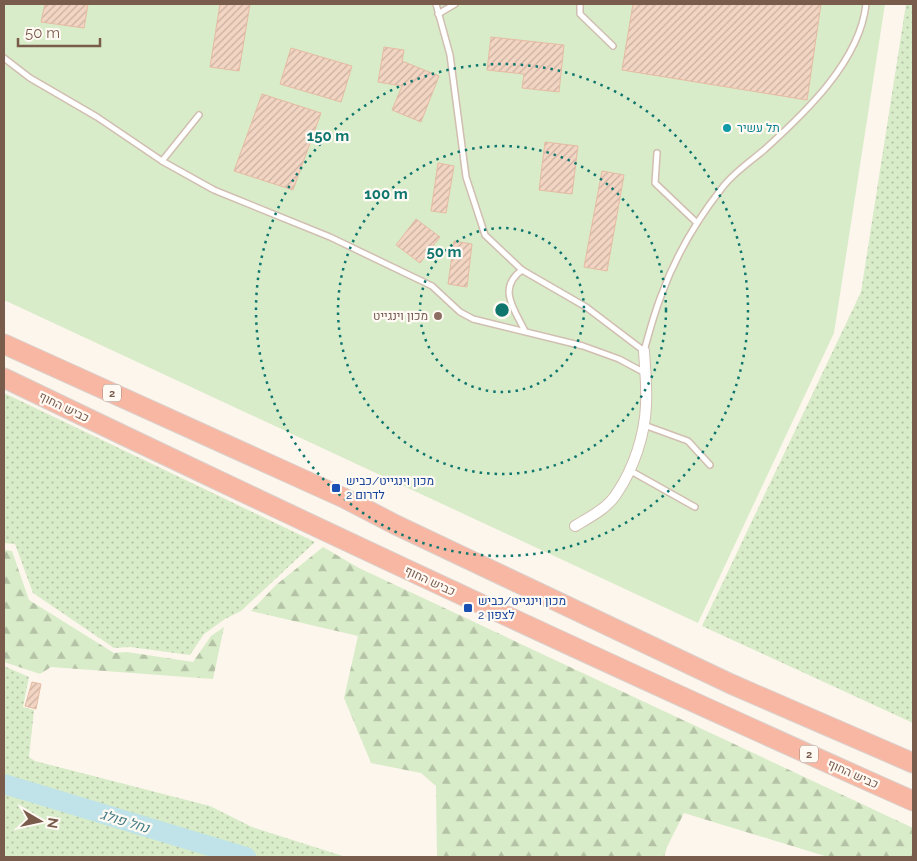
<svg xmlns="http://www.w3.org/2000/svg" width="917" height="861" viewBox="0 0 917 861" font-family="Raleway,Heebo,sans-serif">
<defs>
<pattern id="grass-dots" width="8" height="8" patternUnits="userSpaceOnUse" patternTransform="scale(1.25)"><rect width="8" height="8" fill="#d8ecc9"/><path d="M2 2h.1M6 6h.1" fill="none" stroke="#b4c2a5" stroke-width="1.8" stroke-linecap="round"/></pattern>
<pattern id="forest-firs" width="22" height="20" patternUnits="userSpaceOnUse" patternTransform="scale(1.25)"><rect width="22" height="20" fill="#d8ecc9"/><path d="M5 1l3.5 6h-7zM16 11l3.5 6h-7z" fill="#b4c2a5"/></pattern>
<pattern id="building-hatch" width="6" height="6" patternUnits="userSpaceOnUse" patternTransform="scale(1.25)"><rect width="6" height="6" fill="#f3d5c3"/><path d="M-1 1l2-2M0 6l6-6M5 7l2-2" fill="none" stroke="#cab0a1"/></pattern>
</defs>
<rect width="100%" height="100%" fill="#fdf6ec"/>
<g fill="url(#grass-dots)">
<path d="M906 4H913V723L702 626 861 292Z"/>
<path d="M4 393 315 542 241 611 225 619 204 634 190 655 130 647 114 648 33 593 15 544 4 543Z"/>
<path d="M4 666 29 677 23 707 34 710 29 757 35 761 210 806 252 827 346 857H4Z"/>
</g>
<g fill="url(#forest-firs)">
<path d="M323 547 359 568 913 828V857H828L684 813 667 847 664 857H437L436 786 421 773 371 763 344 698 358 636 251 611 276 585Z"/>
<path d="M4 550 12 551 29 600 114 653 127 652 193 662 211 636 224 627 213 679 51 667 40 674 4 662Z"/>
</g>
<path fill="#d8ecc9" d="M4 4H885L834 333 698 623 4 300Z"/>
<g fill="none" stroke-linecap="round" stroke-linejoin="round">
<path stroke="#bfe3e8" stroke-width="20" d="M4 784 246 857"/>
</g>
<g fill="url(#building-hatch)" stroke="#e6bba3">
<path d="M45 4H88L84 28 41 22Z"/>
<path d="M220 4H250L239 71 210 67Z"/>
<path d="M633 4H821L807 100 622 70Z"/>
<path d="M491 37 564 45 559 92 522 88 524 74 487 70Z"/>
<path d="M384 47 404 50 402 61 439 76 421 122 392 110 402 86 378 82Z"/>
<path d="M291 48 352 66 341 102 280 84Z"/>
<path d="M262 94 321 113 293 190 234 171Z"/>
<path d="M545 142 578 146 572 194 539 190Z"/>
<path d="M438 163 454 166 446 213 431 211Z"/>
<path d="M602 171 624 175 607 271 584 267Z"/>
<path d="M416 219 440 237 420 263 396 245Z"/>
<path d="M454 241 472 244 467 287 448 284Z"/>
<path d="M32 682 41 684 36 709 25 706Z"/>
</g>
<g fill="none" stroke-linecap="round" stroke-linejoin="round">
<defs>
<g id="lane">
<path d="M436 4 450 55 466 177 485 235 522 270 586 307 644 351C649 333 654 314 661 296 675 257 696 221 722 188 733 173 750 162 764 150 805 113 860 61 866 4"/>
<path d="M580 4V14L613 46"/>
<path d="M438 14 455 4"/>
<path d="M4 58 30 78 97 117 162 161 214 190 330 237 432 286 460 312 473 319 583 346 619 359 645 373"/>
<path d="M657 153 655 183 697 223"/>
<path d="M162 161 199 115"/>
<path d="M522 270C497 288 514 309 525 331"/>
<path d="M644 425 688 441 710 465"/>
<path d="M629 470 695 507"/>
</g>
<path id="street" d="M575 526C590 517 608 508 617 493 634 468 645 434 646 405 647 387 645 368 644 351"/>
<g id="highway">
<path d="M4 344 344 498 396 525 731 684 913 763"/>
<path d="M4 378C305 523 608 665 913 801"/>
</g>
</defs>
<use href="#lane" stroke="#d1beb0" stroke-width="8"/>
<use href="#street" stroke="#d1beb0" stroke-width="12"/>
<use href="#highway" stroke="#dad1cd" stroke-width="21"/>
<use href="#lane" stroke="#fff" stroke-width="5"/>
<use href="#street" stroke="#fff" stroke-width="10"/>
<use href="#highway" stroke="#f7b7a3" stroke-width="19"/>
</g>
<g fill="none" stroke="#0f766e" stroke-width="2.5" stroke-dasharray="2.5 5">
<circle cx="502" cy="310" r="82"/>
<circle cx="502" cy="310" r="164"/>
<circle cx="502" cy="310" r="246"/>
</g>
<circle fill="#0f9aa8" stroke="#fffaf3" stroke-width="2" cx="727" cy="128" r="5"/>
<circle fill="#8d6e63" stroke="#fffaf3" stroke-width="2" cx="438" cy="316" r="5"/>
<g fill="#1a4fb4" stroke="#fffaf3" stroke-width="2">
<rect x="331" y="483" width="10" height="10" rx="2.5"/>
<rect x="463" y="603" width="10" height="10" rx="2.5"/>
</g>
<g text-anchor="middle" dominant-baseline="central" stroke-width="4.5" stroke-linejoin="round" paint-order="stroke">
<g fill="#fffaf3" stroke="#a28b7f" stroke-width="1">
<rect x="103" y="384.5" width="18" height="17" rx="4"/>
<rect x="800" y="745.5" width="18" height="17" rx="4"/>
</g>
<g font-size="11" font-weight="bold" fill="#7a5c4d">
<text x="112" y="393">2</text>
<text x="809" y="754">2</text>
</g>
<g font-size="12" fill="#0d838f" stroke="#fffaf3" text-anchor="start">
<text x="737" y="128">תל עשיר</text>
</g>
<g font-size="12" fill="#785e54" stroke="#fffaf3" text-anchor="end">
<text x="428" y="316">מכון וינגייט</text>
</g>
<g font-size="12" fill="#7a5c4d" stroke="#fffaf3">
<text transform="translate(64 407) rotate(26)">כביש החוף</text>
<text transform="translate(430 581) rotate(25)">כביש החוף</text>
<text transform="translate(853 774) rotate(24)">כביש החוף</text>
</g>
<g font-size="12" fill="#164399" stroke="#fffaf3" text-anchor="start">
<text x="346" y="481">מכון וינגייט/כביש<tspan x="346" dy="14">2 לדרום</tspan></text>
<text x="478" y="601">מכון וינגייט/כביש<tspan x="478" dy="14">2 לצפון</tspan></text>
</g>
<g font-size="14" font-style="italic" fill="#437c86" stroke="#fffaf3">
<text transform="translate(125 821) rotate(17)">נחל פולג</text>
</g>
</g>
<circle cx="502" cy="310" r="8" fill="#0f766e" stroke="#fffaf3" stroke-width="2.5"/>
<g font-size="15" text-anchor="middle" font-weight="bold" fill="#0f766e" stroke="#fffaf3" stroke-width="4.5" stroke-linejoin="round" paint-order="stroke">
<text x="328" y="141">150 m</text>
<text x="386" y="199">100 m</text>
<text x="444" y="257">50 m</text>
</g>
<rect width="917" height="861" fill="none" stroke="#7a5c4d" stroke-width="10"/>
<g transform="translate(40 821) rotate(99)" stroke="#fffaf3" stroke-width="4" paint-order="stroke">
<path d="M0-4L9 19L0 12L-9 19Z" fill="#7a5c4d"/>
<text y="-8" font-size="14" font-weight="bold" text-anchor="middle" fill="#7a5c4d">N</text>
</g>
<path d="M18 38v8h82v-8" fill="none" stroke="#7a5c4d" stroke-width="2.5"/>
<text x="25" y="38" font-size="15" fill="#7a5c4d" stroke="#fffaf3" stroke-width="4" paint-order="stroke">50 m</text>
</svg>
